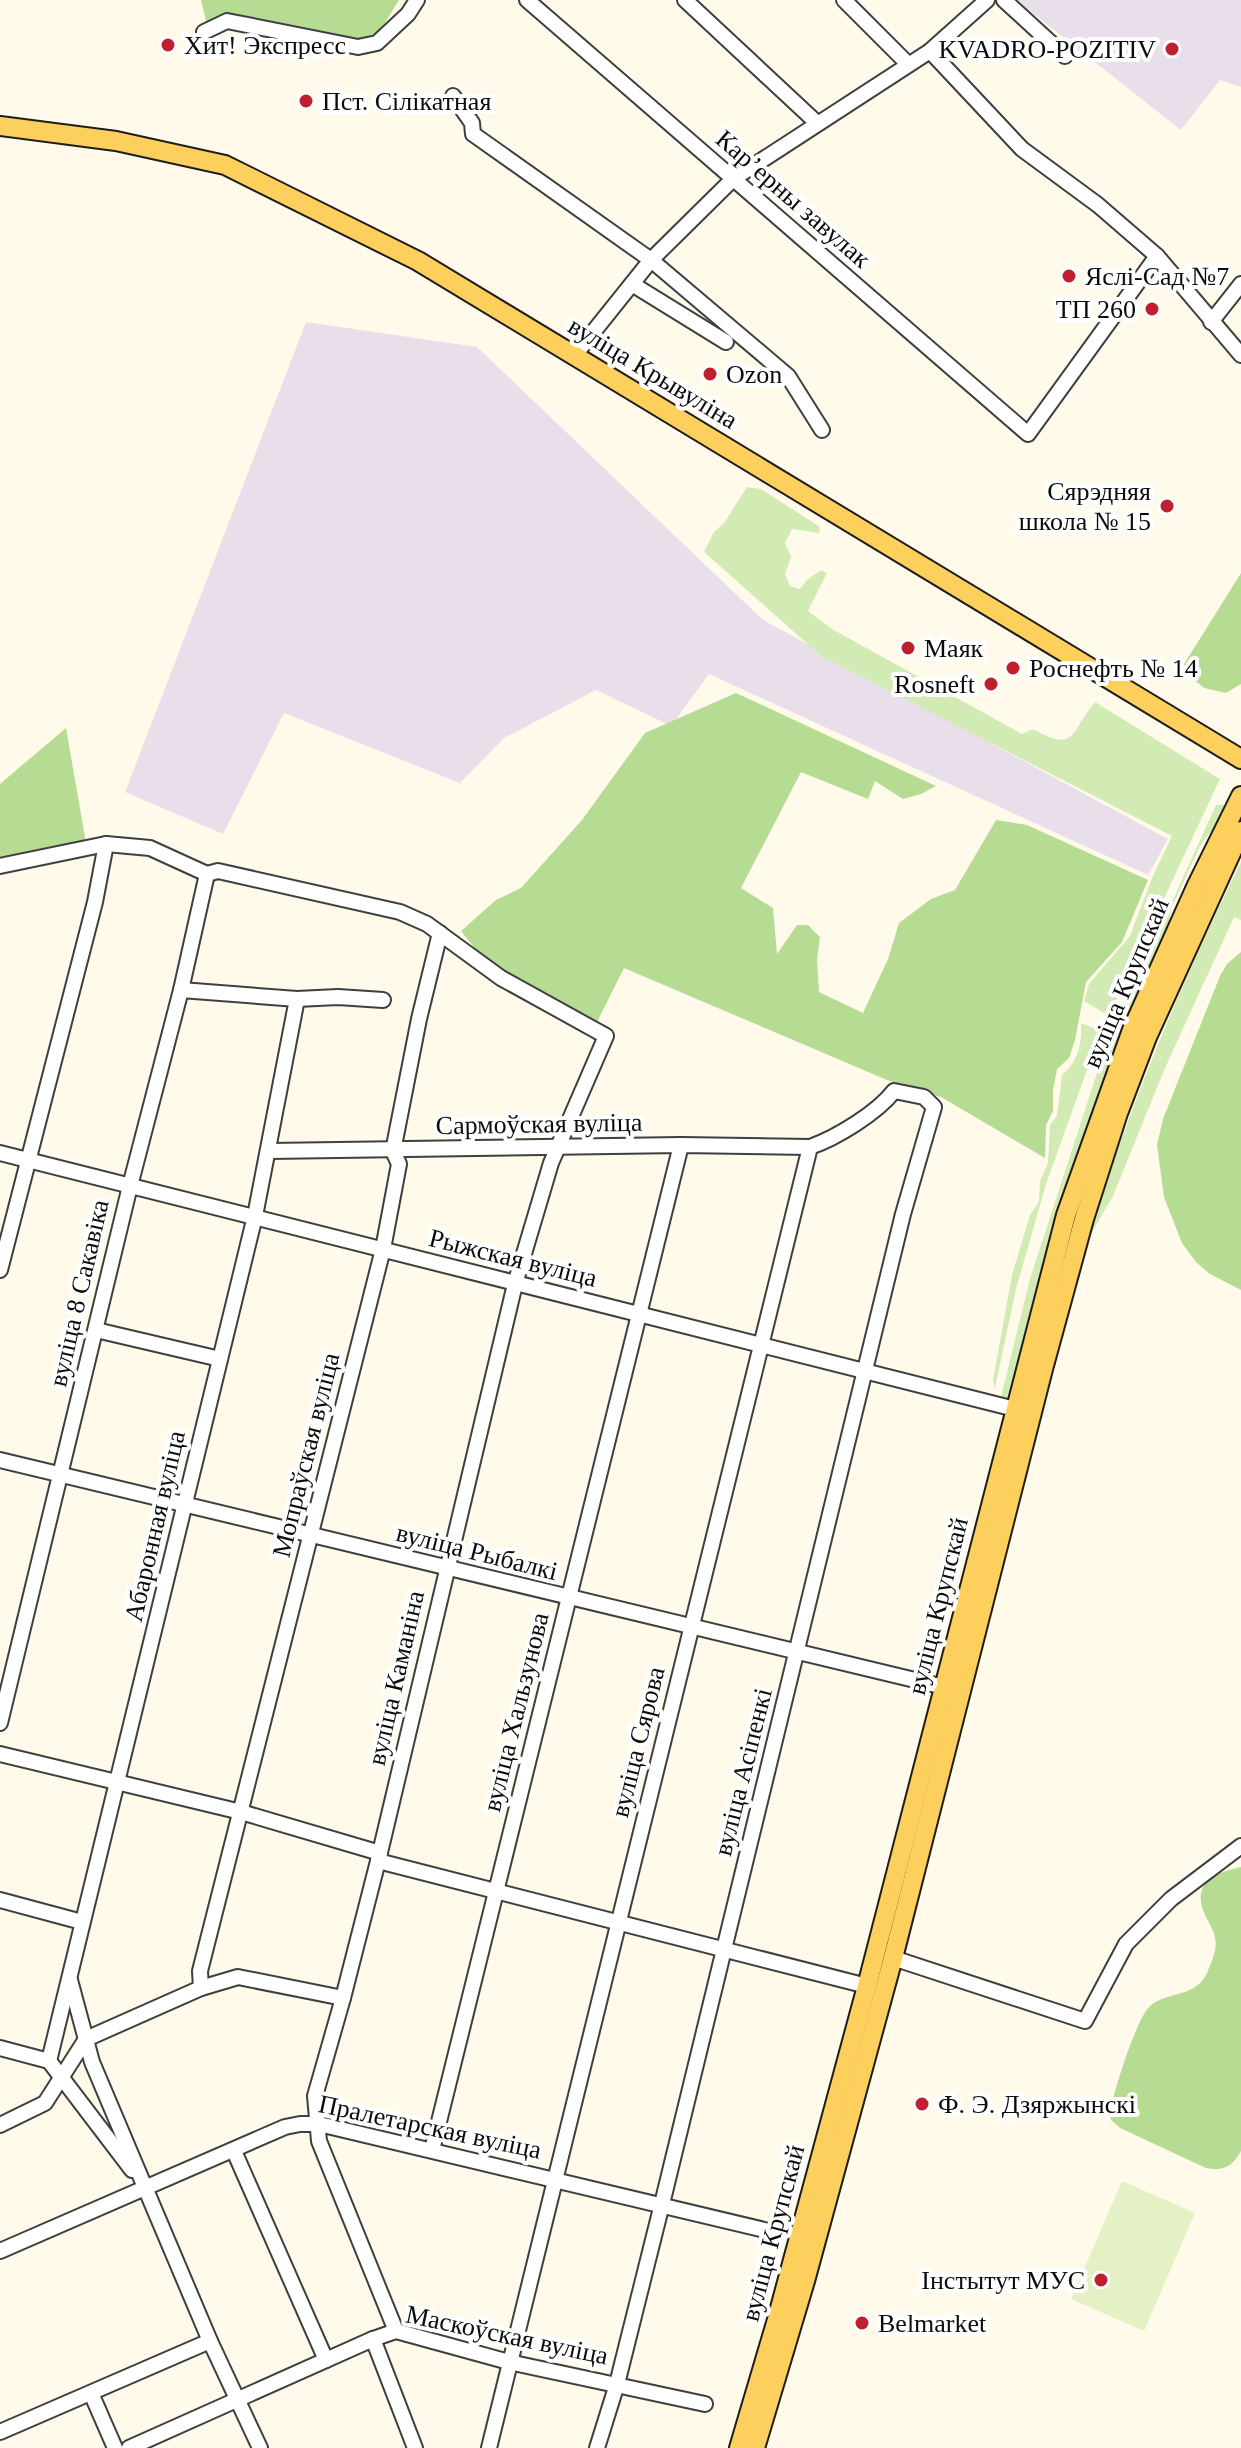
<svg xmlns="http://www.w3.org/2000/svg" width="1241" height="2448" viewBox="0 0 1241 2448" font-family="'Times New Roman',serif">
<rect width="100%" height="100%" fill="#fffaea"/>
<g fill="#e9dfeb">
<path d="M1016 0H1241V87L1220 80 1181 130Z"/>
<path d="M306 322 477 347 763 620 1168 839 1148 875 709 674 671 726 596 690 504 738 460 783 284 713 223 834 125 792Z"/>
</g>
<g fill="#d2eab3">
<path d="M747 487 761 489 820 527 819 533 792 529 785 543 791 557 785 574 790 586 800 589 807 580 821 570 827 573 808 611 832 629 1022 734 1033 729C1077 754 1070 731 1095 702L1220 779 1111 1011 1104 1013 1084 1001 1089 984 1130 936 1152 878 1172 836 821 656 704 552 714 532 724 523Z"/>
<path d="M1216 805H1224L1226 807 1222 818 1201 844 1171 909 1168 928 1131 1014 1127 1020 1118 1021Z"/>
<path d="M1241 862V920L1234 917 1165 1068 1113 1196 1088 1239C1128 1109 1181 983 1241 862Z"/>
<path d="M1081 1023 1101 1031 1046 1184 1016 1289 995 1388 993 1380 1012 1275 1030 1215 1039 1202 1040 1181 1048 1163 1050 1125 1057 1116 1062 1075C1078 1063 1082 1043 1081 1023Z"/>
<path d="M1112 1027 1119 1033 1120 1041 1076 1165 1011 1391 1006 1401H1000L1030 1279Z"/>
</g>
<g fill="#b6db92">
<path d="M201 0H399L365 55 207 25Z"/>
<path d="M1241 573V684L1226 693 1204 688 1181 669Z"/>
<path d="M736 693 936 786 921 794 903 799 875 781 868 799 801 772 741 888 773 908 777 954 797 925H808L820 937 817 959 819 992 863 1013 888 959 899 923 931 899 955 890 996 820 1027 825 1148 880 1122 942 1086 982 1075 1040 1069 1058 1057 1069 1053 1090V1111L1046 1125 1045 1158 941 1097 887 1080 624 968 597 1022 511 983 478 952 461 931 496 900 521 888 582 820 645 733Z"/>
<path d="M66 728 86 843 0 859V784Z"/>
<path d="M1241 952V1290L1210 1274 1196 1262 1182 1243 1164 1197 1157 1145 1163 1119 1220 976 1227 964Z"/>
<path d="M1241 1867V2151C1232 2167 1224 2171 1206 2168L1120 2128 1111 2120 1110 2110C1115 2089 1136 2019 1150 2006 1167 1991 1196 1998 1207 1973 1211 1963 1218 1949 1215 1938 1214 1930 1208 1922 1205 1915 1191 1884 1213 1873 1241 1867Z"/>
</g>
<path fill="#e4f1c5" d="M1122 2181 1195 2213 1144 2331 1071 2299Z"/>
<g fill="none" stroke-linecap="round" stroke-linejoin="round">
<defs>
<g id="minor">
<path d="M527 0 1028 434 1157 256"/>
<path d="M685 0 817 123"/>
<path d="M844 0 907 63"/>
<path d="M1004 0 1065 56"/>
<path d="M204 32 227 21 358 47 377 43 408 14 417 0"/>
<path d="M930 51 1022 149 1098 205 1157 256 1241 355"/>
<path d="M453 96 472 123 473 134 651 260 788 376 822 430"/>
<path d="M632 284 726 342"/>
<path d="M1211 322 1241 284"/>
<path d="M574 356 651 260 733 179 930 51 987 0"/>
<path d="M0 866 106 844 150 848 207 874"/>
<path d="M207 874 218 871 400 912 427 924 501 978 606 1036 551 1163 515 1284 378 1861 343 1998 315 2096 319 2141 396 2331"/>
<path d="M181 990 297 999 338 997 383 1000"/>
<path d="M269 1151 681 1145 810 1147"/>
<path d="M0 1153 1015 1409"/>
<path d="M0 1270 95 902 106 844"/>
<path d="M96 1330 220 1359"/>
<path d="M0 1460 944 1687"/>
<path d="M0 1723 130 1186 181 990 207 874"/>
<path d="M0 1754 241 1812 380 1853"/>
<path d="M378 1861 867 1986"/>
<path d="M0 1900 82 1922"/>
<path d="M893 1958 1085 2021 1126 1944 1171 1899 1241 1846"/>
<path d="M70 1980 92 2062 210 2341 260 2448"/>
<path d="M201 1988 200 1971 383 1249 399 1164 393 1151 419 1019 440 933"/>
<path d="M0 2048 49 2061 132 2170"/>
<path d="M49 2061 255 1216 297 999"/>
<path d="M0 2125 45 2103 86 2039 201 1988 238 1977 343 1998"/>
<path d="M432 2150 681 1145"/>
<path d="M234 2151 326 2360"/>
<path d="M0 2251 285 2127 300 2124H319L773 2232"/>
<path d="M373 2339 415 2448"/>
<path d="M91 2393 115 2448"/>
<path d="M0 2432 210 2341"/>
<path d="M129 2448 373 2339 396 2331 509 2362 705 2404"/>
<path d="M489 2448 810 1147C836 1138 877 1113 894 1091L924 1097 934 1107 903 1214 662 2204 617 2384 597 2448"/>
</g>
<g id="major">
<path d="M0 126 116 141 225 165 418 261 1241 759"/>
<path d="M739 2448 776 2323 867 1986 1066 1215 1132 1030 1197 885 1241 796"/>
<path d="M755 2448 805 2281 893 1958 1043 1369 1084 1219 1118 1113 1147 1037 1241 831"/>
</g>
</defs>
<use href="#minor" stroke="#3f3f3f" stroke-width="18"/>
<use href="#major" stroke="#1d1d1d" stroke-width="22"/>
<use href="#minor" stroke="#fff" stroke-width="14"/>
<use href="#major" stroke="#fdcf5c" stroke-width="18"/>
</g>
<g fill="#c01f2e" stroke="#fff" stroke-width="3">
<circle cx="168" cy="45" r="8"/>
<circle cx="1172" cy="49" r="8"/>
<circle cx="306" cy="101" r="8"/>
<circle cx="1069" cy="276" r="8"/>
<circle cx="1152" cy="309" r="8"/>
<circle cx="710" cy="374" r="8"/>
<circle cx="1167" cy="506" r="8"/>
<circle cx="908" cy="648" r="8"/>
<circle cx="1013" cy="668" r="8"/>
<circle cx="991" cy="684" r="8"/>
<circle cx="922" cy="2104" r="8"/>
<circle cx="1101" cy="2280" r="8"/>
<circle cx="862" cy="2323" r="8"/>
</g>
<g text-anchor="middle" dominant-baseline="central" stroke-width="8" stroke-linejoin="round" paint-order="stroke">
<g font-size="26" fill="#0c0c0c" stroke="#fff" text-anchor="start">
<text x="184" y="45">Хит! Экспресс</text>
<text x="1156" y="49" text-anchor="end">KVADRO-POZITIV</text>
<text x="322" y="101">Пст. Сілікатная</text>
<text x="1085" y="276">Яслі-Сад №7</text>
<text x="1136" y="309" text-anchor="end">ТП 260</text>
<text x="726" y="374">Ozon</text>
<text x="1151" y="491" text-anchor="end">Сярэдняя<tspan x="1151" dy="30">школа № 15</tspan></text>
<text x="924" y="648">Маяк</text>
<text x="1029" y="668">Роснефть № 14</text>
<text x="975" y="684" text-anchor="end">Rosneft</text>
<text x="938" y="2104">Ф. Э. Дзяржынскі</text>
<text x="1085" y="2280" text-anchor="end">Інстытут МУС</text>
<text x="878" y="2323">Belmarket</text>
</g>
<g font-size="26" fill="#0c0c0c" stroke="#fff">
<text transform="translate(793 199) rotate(41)">Карʼерны завулак</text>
<text transform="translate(653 373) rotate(31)">вуліца Крывуліна</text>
<text transform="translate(1126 983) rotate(-67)">вуліца Крупскай</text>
<text transform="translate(539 1124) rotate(-1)">Сармоўская вуліца</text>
<text transform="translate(513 1258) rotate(14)">Рыжская вуліца</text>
<text transform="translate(79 1293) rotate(-77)">вуліца 8 Сакавіка</text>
<text transform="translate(306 1455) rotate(-76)">Мопраўская вуліца</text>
<text transform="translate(155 1526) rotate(-77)">Абаронная вуліца</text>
<text transform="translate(477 1552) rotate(14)">вуліца Рыбалкі</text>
<text transform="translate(938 1606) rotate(-76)">вуліца Крупскай</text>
<text transform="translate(396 1678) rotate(-77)">вуліца Каманіна</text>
<text transform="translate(516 1712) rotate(-76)">вуліца Хальзунова</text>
<text transform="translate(638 1742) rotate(-76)">вуліца Сярова</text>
<text transform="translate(743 1772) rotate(-76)">вуліца Асіпенкі</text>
<text transform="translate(430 2127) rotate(12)">Пралетарская вуліца</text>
<text transform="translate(773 2233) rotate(-75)">вуліца Крупскай</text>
<text transform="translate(507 2335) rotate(12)">Маскоўская вуліца</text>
</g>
</g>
</svg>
